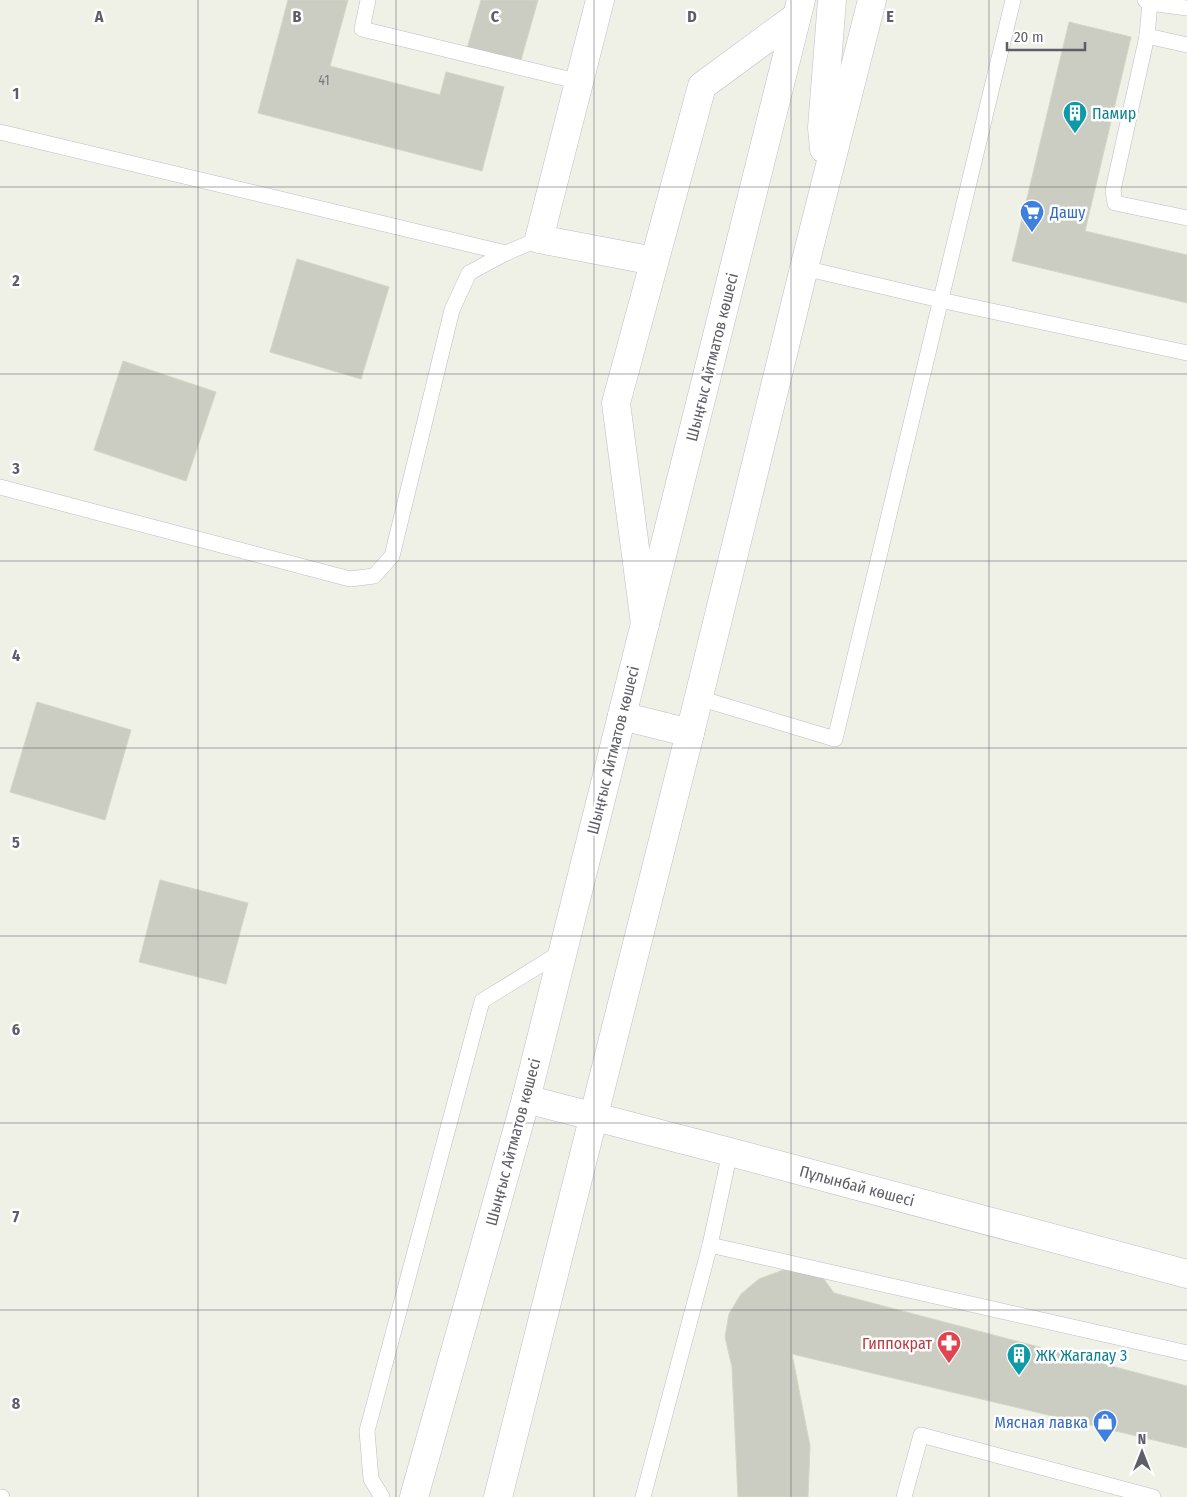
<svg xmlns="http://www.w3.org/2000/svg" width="1187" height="1497" viewBox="0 0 1187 1497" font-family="'Fira Sans Condensed',sans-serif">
<rect width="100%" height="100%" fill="#eff0e6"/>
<g fill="#cbccc2" stroke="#d4d6c4">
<path d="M288 0H348L330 66 440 95 446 72 504 87 482 171 258 113Z"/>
<path d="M481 0H538L519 67 466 52Z"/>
<path d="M1069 22 1131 37 1085 231 1187 255V303L1012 261Z"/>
<path d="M297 259 389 287 361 379 270 352Z"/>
<path d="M123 361 216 392 186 481 94 450Z"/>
<path d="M37 702 131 730 105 820 10 792Z"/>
<path d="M160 880 248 903 226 984 139 962Z"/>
<path d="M783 1270H803L823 1278 834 1293 1187 1386V1448L792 1354 810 1446 808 1497H738L732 1367 725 1337 729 1314 741 1294 759 1279Z"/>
</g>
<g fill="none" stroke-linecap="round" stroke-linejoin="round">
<defs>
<g id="lane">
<path d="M368 0 362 29 580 82"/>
<path d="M1145 0 1150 3 1147 36 1113 190 1115 203 1187 218"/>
<path d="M1150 3 1187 8"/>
<path d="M1147 36 1187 45"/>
<path d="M0 132 506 253"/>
<path d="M804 268 940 300 1187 353"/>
<path d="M0 487 350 579 374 576 392 556 452 310 469 273 506 253 539 239"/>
<path d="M699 698 835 739 1013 0"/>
<path d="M710 1245 730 1152"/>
<path d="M0 1497H2"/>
<path d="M382 1497 371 1479 367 1431 482 1001 563 951"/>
<path d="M643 1497 710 1245 1187 1353"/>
<path d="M904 1497 921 1435 1153 1497"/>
</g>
<g id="street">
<path d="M600 0 539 239 654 261"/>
<path d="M645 624 616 403 702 86 796 17"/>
<path d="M526 1099 730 1152 1187 1274"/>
</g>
<g id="secondary">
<path d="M824 149 822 128 832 0"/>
<path d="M622 716 690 733"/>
<path d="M414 1497 526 1099 801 0"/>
<path d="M498 1497 690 733 804 268 872 0"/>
</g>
</defs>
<use href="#lane" stroke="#bebdc5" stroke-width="16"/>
<use href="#street" stroke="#bebdc5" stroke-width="29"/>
<use href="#secondary" stroke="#bebec7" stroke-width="29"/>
<use href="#lane" stroke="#fff" stroke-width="15"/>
<use href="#street" stroke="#fff" stroke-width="28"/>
<use href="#secondary" stroke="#fff" stroke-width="28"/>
</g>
<path fill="none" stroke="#5d5e67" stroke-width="1" stroke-opacity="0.55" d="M198 0V1497M396 0V1497M594 0V1497M791 0V1497M989 0V1497M0 187H1187M0 374H1187M0 561H1187M0 748H1187M0 936H1187M0 1123H1187M0 1310H1187"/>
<defs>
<symbol id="building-pin" viewBox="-11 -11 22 30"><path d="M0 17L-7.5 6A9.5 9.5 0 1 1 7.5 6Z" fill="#0f9aa8" stroke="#fff"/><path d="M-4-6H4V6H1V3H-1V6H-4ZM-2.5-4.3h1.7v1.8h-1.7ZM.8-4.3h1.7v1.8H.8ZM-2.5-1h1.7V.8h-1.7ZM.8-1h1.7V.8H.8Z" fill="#fff"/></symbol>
<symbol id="supermarket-pin" viewBox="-11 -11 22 30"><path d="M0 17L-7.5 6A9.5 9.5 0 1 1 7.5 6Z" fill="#3f7fe0" stroke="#fff"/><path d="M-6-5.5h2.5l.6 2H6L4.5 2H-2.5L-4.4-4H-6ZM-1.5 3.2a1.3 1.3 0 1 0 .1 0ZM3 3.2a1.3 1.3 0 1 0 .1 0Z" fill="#fff"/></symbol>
<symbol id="pharmacy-pin" viewBox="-11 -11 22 30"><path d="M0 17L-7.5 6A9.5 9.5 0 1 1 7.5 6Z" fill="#e0444e" stroke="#fff"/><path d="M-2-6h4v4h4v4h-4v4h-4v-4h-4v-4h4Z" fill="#fff"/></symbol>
<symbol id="shop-pin" viewBox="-11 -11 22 30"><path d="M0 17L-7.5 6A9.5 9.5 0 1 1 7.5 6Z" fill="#3f7fe0" stroke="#fff"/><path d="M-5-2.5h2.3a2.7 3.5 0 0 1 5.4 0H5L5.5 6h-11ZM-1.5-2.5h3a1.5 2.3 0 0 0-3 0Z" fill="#fff"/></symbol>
</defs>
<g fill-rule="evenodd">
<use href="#building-pin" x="1061" y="99" width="28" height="38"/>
<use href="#supermarket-pin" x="1018" y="198" width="28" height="38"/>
<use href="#pharmacy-pin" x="935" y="1329" width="28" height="38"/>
<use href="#building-pin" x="1005" y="1341" width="28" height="38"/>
<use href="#shop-pin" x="1091" y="1408" width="28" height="38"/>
</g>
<g text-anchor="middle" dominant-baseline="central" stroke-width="5" stroke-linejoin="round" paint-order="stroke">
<g font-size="14" fill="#787a7e">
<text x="324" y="80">41</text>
</g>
<g font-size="16" fill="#0d838f" stroke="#fff" text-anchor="start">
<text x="1092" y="113">Памир</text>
<text x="1036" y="1355">ЖК Жагалау 3</text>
</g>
<g font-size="16" fill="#366cbe" stroke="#fff" text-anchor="start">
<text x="1050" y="212">Дашу</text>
<text x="1088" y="1422" text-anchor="end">Мясная лавка</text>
</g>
<g font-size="16" fill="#5d5e67" stroke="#fff">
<text transform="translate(712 357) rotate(-76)">Шыңғыс Айтматов көшесі</text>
<text transform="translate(613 750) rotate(-76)">Шыңғыс Айтматов көшесі</text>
<text transform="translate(513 1142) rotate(-75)">Шыңғыс Айтматов көшесі</text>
<text transform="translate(857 1186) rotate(15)">Пұлынбай көшесі</text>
</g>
<g font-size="16" fill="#be3a42" stroke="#fff" text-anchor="end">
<text x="932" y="1343">Гиппократ</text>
</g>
</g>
<g font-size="16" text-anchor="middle" font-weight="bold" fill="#5d5e67" stroke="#fff" stroke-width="5" stroke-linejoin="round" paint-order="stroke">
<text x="99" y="22">A</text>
<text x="297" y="22">B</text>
<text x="495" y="22">C</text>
<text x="692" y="22">D</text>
<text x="890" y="22">E</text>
<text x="16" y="99">1</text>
<text x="16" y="286">2</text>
<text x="16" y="474">3</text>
<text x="16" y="661">4</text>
<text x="16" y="848">5</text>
<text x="16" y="1035">6</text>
<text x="16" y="1222">7</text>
<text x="16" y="1409">8</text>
</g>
<g transform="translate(1142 1452)" stroke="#ffffff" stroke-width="4" paint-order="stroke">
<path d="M0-4L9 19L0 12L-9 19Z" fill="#5d5e67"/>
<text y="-8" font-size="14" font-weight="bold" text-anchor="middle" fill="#5d5e67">N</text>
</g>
<path d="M1007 42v8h78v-8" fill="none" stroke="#5d5e67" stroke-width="2.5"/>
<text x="1014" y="42" font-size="15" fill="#5d5e67" stroke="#ffffff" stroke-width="4" paint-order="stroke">20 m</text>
</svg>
